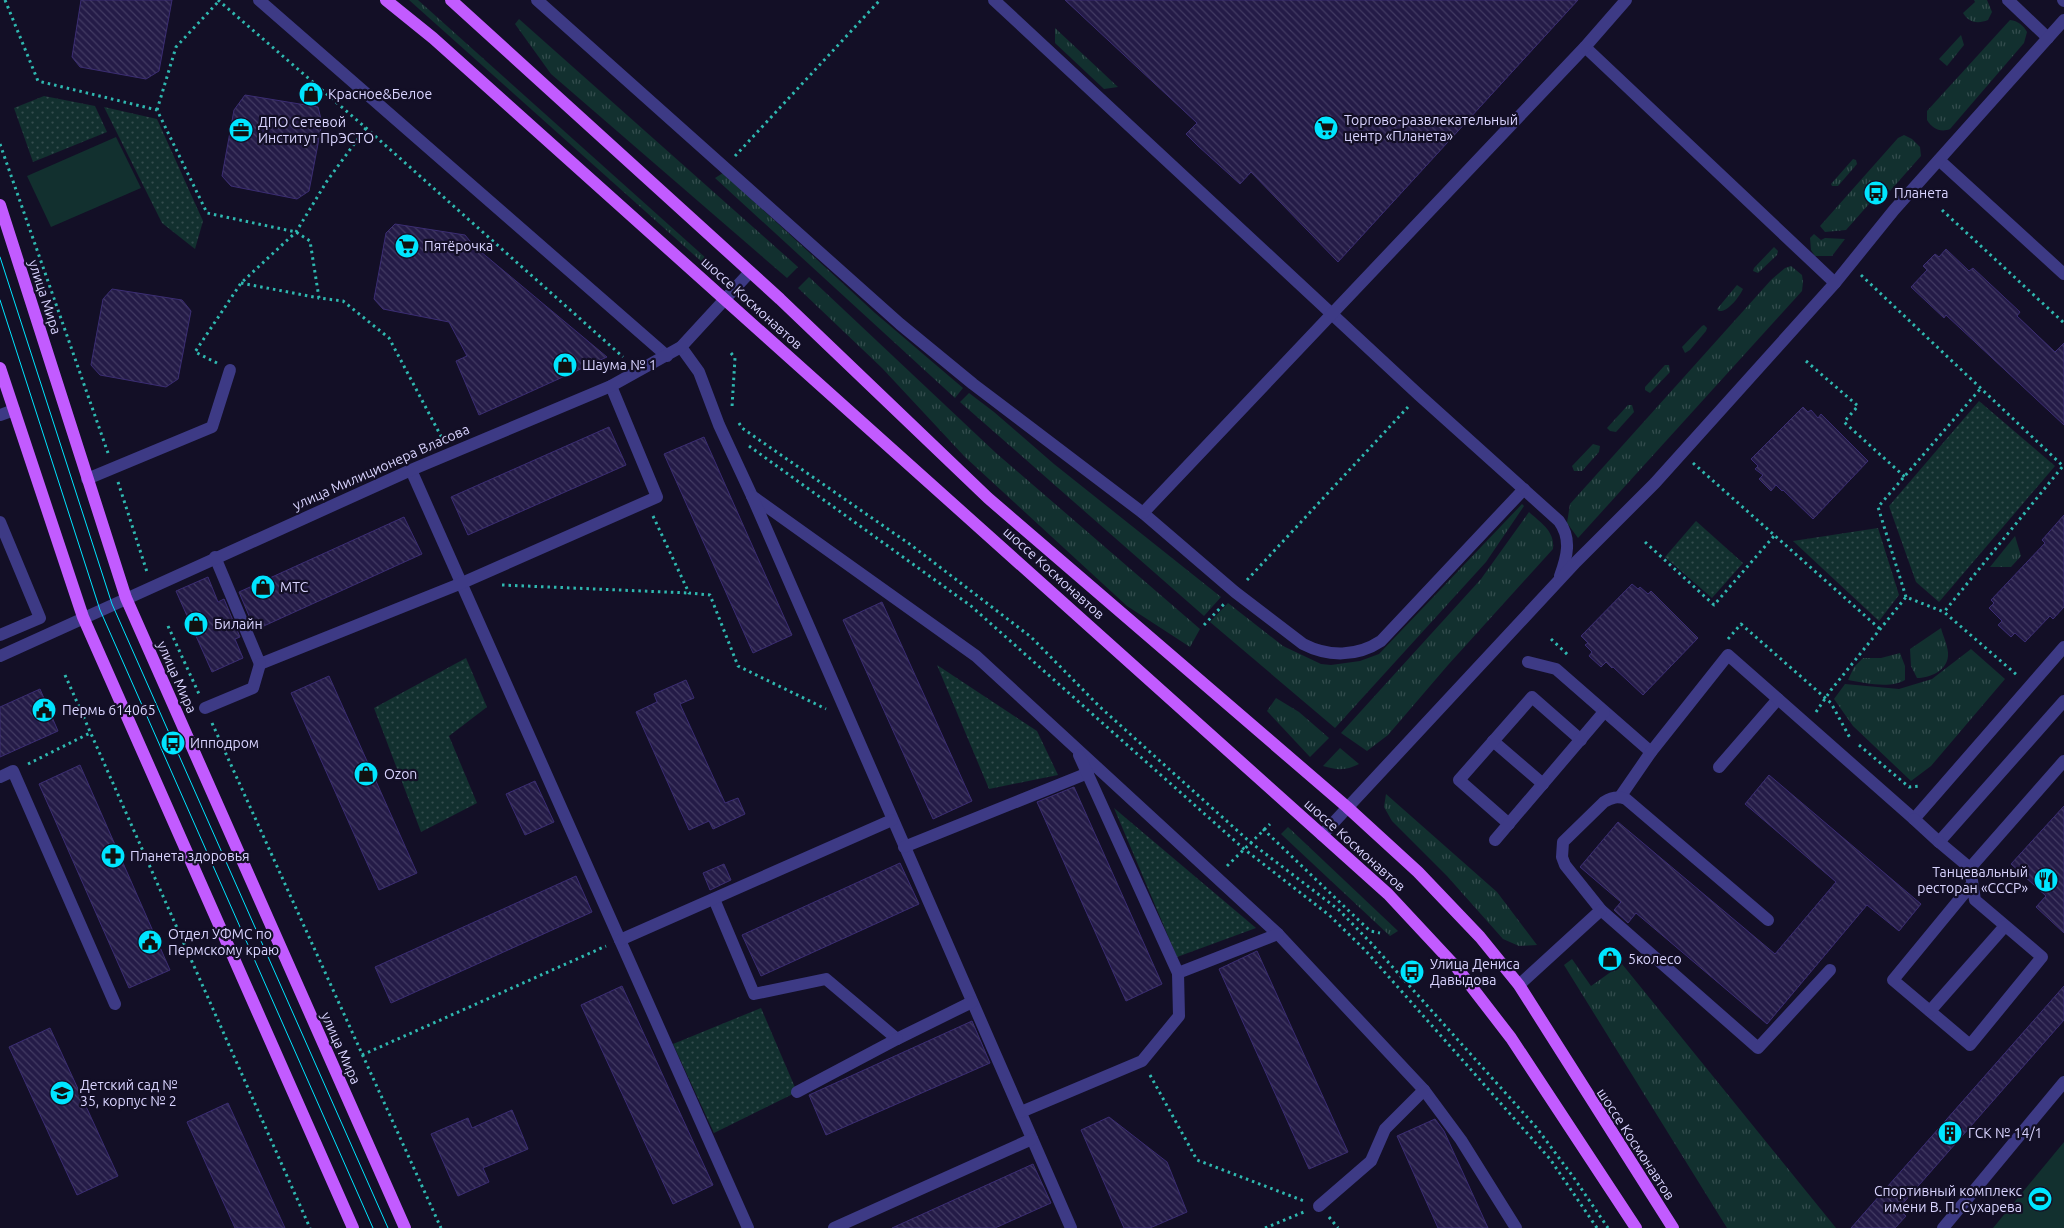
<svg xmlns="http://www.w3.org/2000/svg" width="2064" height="1228" viewBox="0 0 2064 1228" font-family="Ubuntu,sans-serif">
<defs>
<pattern id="grass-tufts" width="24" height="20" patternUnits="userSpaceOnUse" patternTransform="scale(1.25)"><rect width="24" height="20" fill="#12302f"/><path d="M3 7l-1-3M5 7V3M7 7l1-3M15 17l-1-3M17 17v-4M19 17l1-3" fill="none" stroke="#344d4e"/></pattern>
<pattern id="park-dots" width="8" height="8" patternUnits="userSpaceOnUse" patternTransform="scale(1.25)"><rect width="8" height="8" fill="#12302f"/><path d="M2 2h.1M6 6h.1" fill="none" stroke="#344d4e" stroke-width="1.8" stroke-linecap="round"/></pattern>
<pattern id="building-back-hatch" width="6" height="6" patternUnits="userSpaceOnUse" patternTransform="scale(1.25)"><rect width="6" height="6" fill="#241b47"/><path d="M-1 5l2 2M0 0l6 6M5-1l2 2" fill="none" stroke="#433b63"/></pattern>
</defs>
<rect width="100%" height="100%" fill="#130f26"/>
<g fill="url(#grass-tufts)">
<path d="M409 0H418L717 268 712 271Z"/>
<path d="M1974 0H1987L1992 12 1988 20C1978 24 1969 23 1963 13L1975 2Z"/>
<path d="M519 19 798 267 787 278 551 74 515 24Z"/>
<path d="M2010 20C2018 21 2023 25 2027 32L2024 43 1950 129C1940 133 1932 128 1927 120V111Z"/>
<path d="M1055 28 1118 87 1104 89 1055 43Z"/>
<path d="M1961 35 1964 45 1947 66 1939 59Z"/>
<path d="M1904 135 1912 139 1920 147 1921 156 1890 191 1880 181 1865 196 1869 204 1846 230 1825 232 1820 226 1898 138Z"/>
<path d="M1853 159 1856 160 1857 164 1838 186H1832L1831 184Z"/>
<path d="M723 173 875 313 963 388 955 398 715 178Z"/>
<path d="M1814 234 1821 240 1825 238 1845 239 1832 256H1815L1811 250 1810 238Z"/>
<path d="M1774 247 1778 251 1777 255 1758 273 1753 271 1754 268Z"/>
<path d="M1791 266 1802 275 1803 282 1802 291 1578 538 1567 523 1570 504 1771 280 1785 268Z"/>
<path d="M809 277 996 453 1200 629 1190 647 1127 606 965 457 882 368 798 288Z"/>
<path d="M1737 285 1743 289C1739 297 1728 312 1719 311L1717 309Z"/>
<path d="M1704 325 1707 328 1706 331 1690 350 1685 353 1682 347 1702 326Z"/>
<path d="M1665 365H1669L1670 372 1650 393 1645 390V387Z"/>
<path d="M969 393 994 412 1054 464 1221 597 1204 616 960 402Z"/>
<path d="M1628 405H1632L1634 412 1616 432 1610 431 1607 428Z"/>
<path d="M1593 444 1600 446 1599 452 1582 471H1574L1572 466Z"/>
<path d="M1522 504 1524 506 1486 562 1335 728 1210 622 1228 603 1283 646 1321 664 1331 665 1360 661 1379 654Z"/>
<path d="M1529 512C1541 523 1555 531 1553 549L1448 665 1388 735 1367 751 1341 733 1481 579Z"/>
<path d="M2015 536 2021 556 2011 567H1990Z"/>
<path d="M1941 628C1943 636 1949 648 1948 656 1947 671 1929 678 1917 678L1911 666 1910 649Z"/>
<path d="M1971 649 2005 679 1931 766 1911 781 1853 726 1834 699 1845 684 1899 689 1932 679Z"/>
<path d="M1900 653 1905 666V680C1890 689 1865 683 1848 680L1854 667 1863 658H1881Z"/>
<path d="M1276 698 1299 712 1329 738 1310 757 1267 711Z"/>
<path d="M1340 748 1359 764C1345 771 1337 770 1323 766Z"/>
<path d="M1386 794 1497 892 1537 945 1519 946 1503 939 1447 876 1392 821 1384 807Z"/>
<path d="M1288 827 1398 931 1390 936 1281 834Z"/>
<path d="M1572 959 1591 986 1622 964 1836 1228H1727L1564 965Z"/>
</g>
<g fill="url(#park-dots)">
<path d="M44 96 95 106 107 132 33 162 14 108Z"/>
<path d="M104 107 157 119 203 221 195 249 162 223Z"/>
<path d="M1979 401 2055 466 1939 602 1916 582 1889 506Z"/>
<path d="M1696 521 1743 563 1712 598 1665 557Z"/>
<path d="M1878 528 1899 595 1879 621 1793 541Z"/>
<path d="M466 658 487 707 449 736 477 803 421 832 374 708Z"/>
<path d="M937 665 1037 731 1058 775 989 789Z"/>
<path d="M1114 808 1256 928 1177 957Z"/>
<path d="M761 1008 797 1092 714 1133 673 1044Z"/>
</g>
<g fill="#12302f">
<path d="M116 137 141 188 51 227 27 176Z"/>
<path d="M2064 1142V1228H1993Z"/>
</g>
<g fill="url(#building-back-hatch)" stroke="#3b2d73">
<path d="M81 0H172L159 71 146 79 80 67 72 57Z"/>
<path d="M1065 0H1578L1338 262 1251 172 1240 184 1198 146 1186 134 1197 123Z"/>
<path d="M245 95 318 107 322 123 309 191 297 199 231 186 222 176 234 110Z"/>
<path d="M395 224 465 235 474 246 607 357 479 415 456 361 467 356 449 322 383 309 374 299 386 233Z"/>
<path d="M1946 249 1969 271 1973 268 2020 312 2017 316 2055 352 2064 343V425L1946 315 1944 318 1911 287 1927 270 1923 266 1935 254 1939 257Z"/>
<path d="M112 289 182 300 191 311 178 379 166 387 100 375 91 365 103 299Z"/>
<path d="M1803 407 1808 412 1811 410 1818 418 1821 414 1868 461 1813 519 1783 490 1782 491 1776 485 1771 491 1759 479 1763 475 1755 469 1758 466 1751 459Z"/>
<path d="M609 427 626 465 468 535 451 497Z"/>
<path d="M704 437 792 635 753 653 664 454Z"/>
<path d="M2064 515V607L2053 619 2050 616 2025 642 2015 633 2011 637 1998 625 2002 621 1989 608 1994 603 1991 600 2045 543 2042 540Z"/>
<path d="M404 517 422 554 255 630 239 592Z"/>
<path d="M208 577 218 602 224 599 240 637 235 639 243 658 212 672 176 591Z"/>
<path d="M1632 584 1638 589 1640 587 1648 594 1651 591 1698 638 1643 695 1613 667 1612 668 1606 662 1601 667 1589 656 1592 652 1585 645 1588 643 1581 636Z"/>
<path d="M882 602 972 801 933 819 843 620Z"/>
<path d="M329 676 417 873 379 890 291 693Z"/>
<path d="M686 680 694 698 680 704 725 803 738 798 745 814 713 829 709 821 689 830 636 712 657 702 654 694Z"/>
<path d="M40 689 58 731 0 757V707Z"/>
<path d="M80 765 170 970 129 988 39 784Z"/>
<path d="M1769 775 1921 904 1899 931 1867 905 1767 1024 1636 913 1628 923 1614 910 1621 902 1580 867 1618 822 1775 954 1836 882 1745 804Z"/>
<path d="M535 781 554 822 525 835 506 794Z"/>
<path d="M1074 787 1162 984 1126 1001 1037 802Z"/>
<path d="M2064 806V933L2036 907 2046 896 2011 864Z"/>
<path d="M900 863 919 904 761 976 742 935Z"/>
<path d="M724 864 731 880 710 890 703 873Z"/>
<path d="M576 876 592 912 391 1003 375 967Z"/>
<path d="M1257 951 1348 1152 1309 1169 1219 969Z"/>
<path d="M622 986 713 1185 673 1204 581 1005Z"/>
<path d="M2064 986V1020L1898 1209 1906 1216 1895 1228H1851Z"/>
<path d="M972 1021 990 1063 826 1135 809 1095Z"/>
<path d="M50 1028 118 1176 77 1195 9 1047Z"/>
<path d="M228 1103 285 1228H235L187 1122Z"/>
<path d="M512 1110 528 1149 483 1168 489 1182 458 1196 431 1134 468 1118 472 1128Z"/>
<path d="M1109 1117 1167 1162 1187 1212 1150 1228H1124L1081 1130Z"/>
<path d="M1435 1119 1444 1131 1488 1228H1438L1397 1136Z"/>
<path d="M1033 1164 1051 1203 995 1228H892Z"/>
</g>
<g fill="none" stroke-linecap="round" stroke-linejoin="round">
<g stroke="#2fb8b0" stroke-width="3" stroke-dasharray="2.5 4" stroke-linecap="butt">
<path d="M5 0 38 81 157 110 207 213 296 232 310 241 319 298 343 301 389 338 442 438"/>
<path d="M218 0 366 128 623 357"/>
<path d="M157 110 176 47 219 1"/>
<path d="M0 144 108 453"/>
<path d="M735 156 880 0"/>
<path d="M1942 210 2064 323"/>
<path d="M1861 275 2063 466 1944 612 2018 676"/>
<path d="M241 283 319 298"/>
<path d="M731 353 735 358 732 407"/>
<path d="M1806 361 1858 406 1844 422 1905 477"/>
<path d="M217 363 195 352 241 283 296 232 327 181 366 128"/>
<path d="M739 423 742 428 911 545 1031 637 1100 707 1250 842 1339 910 1371 943 1536 1127 1574 1178 1608 1228"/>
<path d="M749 446 971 606 1244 849 1329 915 1365 950 1550 1159 1597 1228"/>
<path d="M1693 463 1880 629"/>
<path d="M118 482 147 572"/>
<path d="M653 516 689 593 710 595 738 666 826 709"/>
<path d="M1645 542 1714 605 1774 536"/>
<path d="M1247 580 1408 407"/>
<path d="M502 585 689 593"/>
<path d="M1906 597 1878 507 1981 388"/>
<path d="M1204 625 1224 604"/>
<path d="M168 626 199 694"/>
<path d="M1551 639 1568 655"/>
<path d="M1728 639 1741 624 1831 703 1850 738"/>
<path d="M65 675 310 1228"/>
<path d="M1816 712 1831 690 1906 597 1944 612"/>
<path d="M212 723 441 1228"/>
<path d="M1859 745 1909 787 1920 786"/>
<path d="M28 764 90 733"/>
<path d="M1263 829 1370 931 1380 933"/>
<path d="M1227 866 1270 824"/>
<path d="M362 1055 606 946"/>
<path d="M1150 1075 1197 1160 1304 1201"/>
<path d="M1329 1217 1338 1228"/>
<path d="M1265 1228 1304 1212"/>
</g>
<g stroke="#3d3a85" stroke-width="12">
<path d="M259 0 667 356"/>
<path d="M537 0 900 324 973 384 1143 513 1235 592 1303 644C1328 657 1357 657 1381 641L1524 489"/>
<path d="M994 0 1419 395 1559 521C1572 539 1567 557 1560 576"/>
<path d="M2008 0 2048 38"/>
<path d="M2063 0 2064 1"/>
<path d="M1585 47 1835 283"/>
<path d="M1939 160 2064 274"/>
<path d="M681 347 699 372 719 425 752 496 976 656 1278 934 1424 1090 1461 1140 1516 1228"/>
<path d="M0 415 14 410"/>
<path d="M411 470 748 1228"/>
<path d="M87 479 212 427 230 370"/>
<path d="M752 496 1071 1228"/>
<path d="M1143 513 1585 47 1626 0"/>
<path d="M0 522 40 618 0 635"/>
<path d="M215 557 260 664 462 583 657 497 611 386"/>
<path d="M0 656 411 470 611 386 681 347 750 272"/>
<path d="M1528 662 1556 669 1651 752"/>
<path d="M205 708 253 688 260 664"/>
<path d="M1493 741 1543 784"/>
<path d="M1719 767 1778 699"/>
<path d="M0 777 13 771 115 1004"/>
<path d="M1620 797 1651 752 1728 655 1914 819 2064 647"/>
<path d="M1914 819 1939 842 2064 701"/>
<path d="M1509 824 1459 780 1532 697 1581 740"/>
<path d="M1322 835 1576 562 1655 483 1835 283 1894 210 2064 20"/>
<path d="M1495 840 1604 712"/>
<path d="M1939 842 1970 868 2064 761"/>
<path d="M904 847 1088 773"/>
<path d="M1970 868 1975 900 2042 957 1970 1045 1893 980 1972 884"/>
<path d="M714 899 754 994 826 979 897 1039 972 1002"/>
<path d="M1768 920 1626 799C1618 796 1612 797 1604 802L1563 842 1562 857 1565 865 1601 910 1758 1048 1830 970"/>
<path d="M620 940 892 820"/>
<path d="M1178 973 1278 934"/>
<path d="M1519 985 1601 910"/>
<path d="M1930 1011 2005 926"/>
<path d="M797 1092 897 1039"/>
<path d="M1021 1112 1142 1061 1179 1016 1178 973 1079 755"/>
<path d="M1319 1206 1371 1161 1385 1129 1424 1090"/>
<path d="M834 1228 1032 1139"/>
<path d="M1943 1228 2064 1082"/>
</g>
<g stroke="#c25bff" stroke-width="12">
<path d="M386 0 433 38 1388 894 1457 968 1511 1038 1636 1228"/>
<path d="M451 0 780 299 988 498 1347 807 1418 872 1480 937 1519 985 1673 1228"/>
<path d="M0 205 126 598 405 1228"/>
<path d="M0 368 83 617 353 1228"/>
</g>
<g stroke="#00e5ff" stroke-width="1">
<path d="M0 257 112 604 388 1228"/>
<path d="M0 300 100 610 373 1228"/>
</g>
</g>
<defs>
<symbol id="shop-disc" viewBox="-11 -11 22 22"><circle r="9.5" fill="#00e5ff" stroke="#130f26"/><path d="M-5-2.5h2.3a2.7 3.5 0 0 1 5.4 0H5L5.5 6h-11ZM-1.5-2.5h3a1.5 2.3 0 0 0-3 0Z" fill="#111"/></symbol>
<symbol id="supermarket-disc" viewBox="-11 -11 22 22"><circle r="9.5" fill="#00e5ff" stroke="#130f26"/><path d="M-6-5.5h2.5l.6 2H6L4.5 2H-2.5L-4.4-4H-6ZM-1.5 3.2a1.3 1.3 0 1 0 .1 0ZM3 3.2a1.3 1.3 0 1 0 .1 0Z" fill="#111"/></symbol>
<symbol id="office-disc" viewBox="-11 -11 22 22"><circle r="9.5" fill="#00e5ff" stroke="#130f26"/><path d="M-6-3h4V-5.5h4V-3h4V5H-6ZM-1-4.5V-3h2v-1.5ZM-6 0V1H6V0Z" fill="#111"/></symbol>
<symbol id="bus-disc" viewBox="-11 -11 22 22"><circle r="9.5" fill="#00e5ff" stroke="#130f26"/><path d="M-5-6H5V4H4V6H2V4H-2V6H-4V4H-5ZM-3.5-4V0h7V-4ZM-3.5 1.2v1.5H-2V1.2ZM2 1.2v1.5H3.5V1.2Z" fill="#111"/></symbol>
<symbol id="civic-disc" viewBox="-11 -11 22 22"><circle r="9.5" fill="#00e5ff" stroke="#130f26"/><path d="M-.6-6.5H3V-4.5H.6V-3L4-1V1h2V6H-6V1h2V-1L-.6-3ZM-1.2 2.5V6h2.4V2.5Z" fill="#111"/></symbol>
<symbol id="pharmacy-disc" viewBox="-11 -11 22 22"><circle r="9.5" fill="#00e5ff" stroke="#130f26"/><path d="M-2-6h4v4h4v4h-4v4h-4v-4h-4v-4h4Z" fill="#111"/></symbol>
<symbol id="restaurant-disc" viewBox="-11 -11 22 22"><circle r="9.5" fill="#00e5ff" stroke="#130f26"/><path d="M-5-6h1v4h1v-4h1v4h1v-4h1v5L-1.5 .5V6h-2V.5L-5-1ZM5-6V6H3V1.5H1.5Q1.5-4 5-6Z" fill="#111"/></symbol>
<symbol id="school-disc" viewBox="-11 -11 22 22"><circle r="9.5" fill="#00e5ff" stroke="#130f26"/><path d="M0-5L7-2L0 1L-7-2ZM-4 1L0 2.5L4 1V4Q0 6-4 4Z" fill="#111"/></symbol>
<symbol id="building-disc" viewBox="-11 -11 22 22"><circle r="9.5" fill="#00e5ff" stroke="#130f26"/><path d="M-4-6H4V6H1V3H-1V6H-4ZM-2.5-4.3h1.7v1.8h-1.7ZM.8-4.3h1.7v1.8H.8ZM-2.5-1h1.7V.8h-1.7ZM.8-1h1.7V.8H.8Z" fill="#111"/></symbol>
<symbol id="stadium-disc" viewBox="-11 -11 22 22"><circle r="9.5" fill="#00e5ff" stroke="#130f26"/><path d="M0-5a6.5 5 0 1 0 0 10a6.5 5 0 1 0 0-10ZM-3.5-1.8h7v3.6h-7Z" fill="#111"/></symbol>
</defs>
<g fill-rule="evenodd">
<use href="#shop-disc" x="297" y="80" width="28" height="28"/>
<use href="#supermarket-disc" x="1312" y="114" width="28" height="28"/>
<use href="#office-disc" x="227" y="116" width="28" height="28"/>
<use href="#bus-disc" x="1862" y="179" width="28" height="28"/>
<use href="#supermarket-disc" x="393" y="232" width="28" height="28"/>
<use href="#shop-disc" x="551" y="351" width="28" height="28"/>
<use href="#shop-disc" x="249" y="573" width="28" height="28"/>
<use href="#shop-disc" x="182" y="610" width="28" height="28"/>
<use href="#civic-disc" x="30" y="696" width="28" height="28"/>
<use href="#bus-disc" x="159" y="729" width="28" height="28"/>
<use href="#shop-disc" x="352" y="760" width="28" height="28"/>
<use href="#pharmacy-disc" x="99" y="842" width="28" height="28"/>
<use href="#restaurant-disc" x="2032" y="866" width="28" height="28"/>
<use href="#civic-disc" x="136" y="928" width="28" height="28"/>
<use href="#shop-disc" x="1596" y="945" width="28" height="28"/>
<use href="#bus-disc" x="1398" y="958" width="28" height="28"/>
<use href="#school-disc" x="48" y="1079" width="28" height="28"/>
<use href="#building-disc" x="1936" y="1119" width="28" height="28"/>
<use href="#stadium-disc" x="2026" y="1185" width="28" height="28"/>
</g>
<g text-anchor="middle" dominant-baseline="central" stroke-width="4.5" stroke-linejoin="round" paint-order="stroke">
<g font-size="14" fill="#d9d4ff" stroke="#130f26" text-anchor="start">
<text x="328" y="94">Красное&amp;Белое</text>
<text x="1344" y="120">Торгово-развлекательный<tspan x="1344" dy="16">центр «Планета»</tspan></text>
<text x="258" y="122">ДПО Сетевой<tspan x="258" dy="16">Институт ПрЭСТО</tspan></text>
<text x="1894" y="193">Планета</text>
<text x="424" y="246">Пятёрочка</text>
<text x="582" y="365">Шаума № 1</text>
<text x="280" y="587">МТС</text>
<text x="214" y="624">Билайн</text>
<text x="62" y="710">Пермь 614065</text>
<text x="190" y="743">Ипподром</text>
<text x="384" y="774">Ozon</text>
<text x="130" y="856">Планета здоровья</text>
<text x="2028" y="872" text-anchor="end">Танцевальный<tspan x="2028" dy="16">ресторан «СССР»</tspan></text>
<text x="168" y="934">Отдел УФМС по<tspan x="168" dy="16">Пермскому краю</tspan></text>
<text x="1628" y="959">5колесо</text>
<text x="1430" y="964">Улица Дениса<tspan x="1430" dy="16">Давыдова</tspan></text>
<text x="80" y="1085">Детский сад №<tspan x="80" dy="16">35, корпус № 2</tspan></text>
<text x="1968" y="1133">ГСК № 14/1</text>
<text x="2022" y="1191" text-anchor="end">Спортивный комплекс<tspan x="2022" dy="16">имени В. П. Сухарева</tspan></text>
</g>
<g font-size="14" fill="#d9d4ff" stroke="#130f26">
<text transform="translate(45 297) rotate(72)">улица Мира</text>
<text transform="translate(752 303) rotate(42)">шоссе Космонавтов</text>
<text transform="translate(381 467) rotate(-24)">улица Милиционера Власова</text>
<text transform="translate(1054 573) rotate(42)">шоссе Космонавтов</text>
<text transform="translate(177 677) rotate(66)">улица Мира</text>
<text transform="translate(1355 845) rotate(42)">шоссе Космонавтов</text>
<text transform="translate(341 1048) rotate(66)">улица Мира</text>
<text transform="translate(1636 1144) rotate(57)">шоссе Космонавтов</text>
</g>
</g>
</svg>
